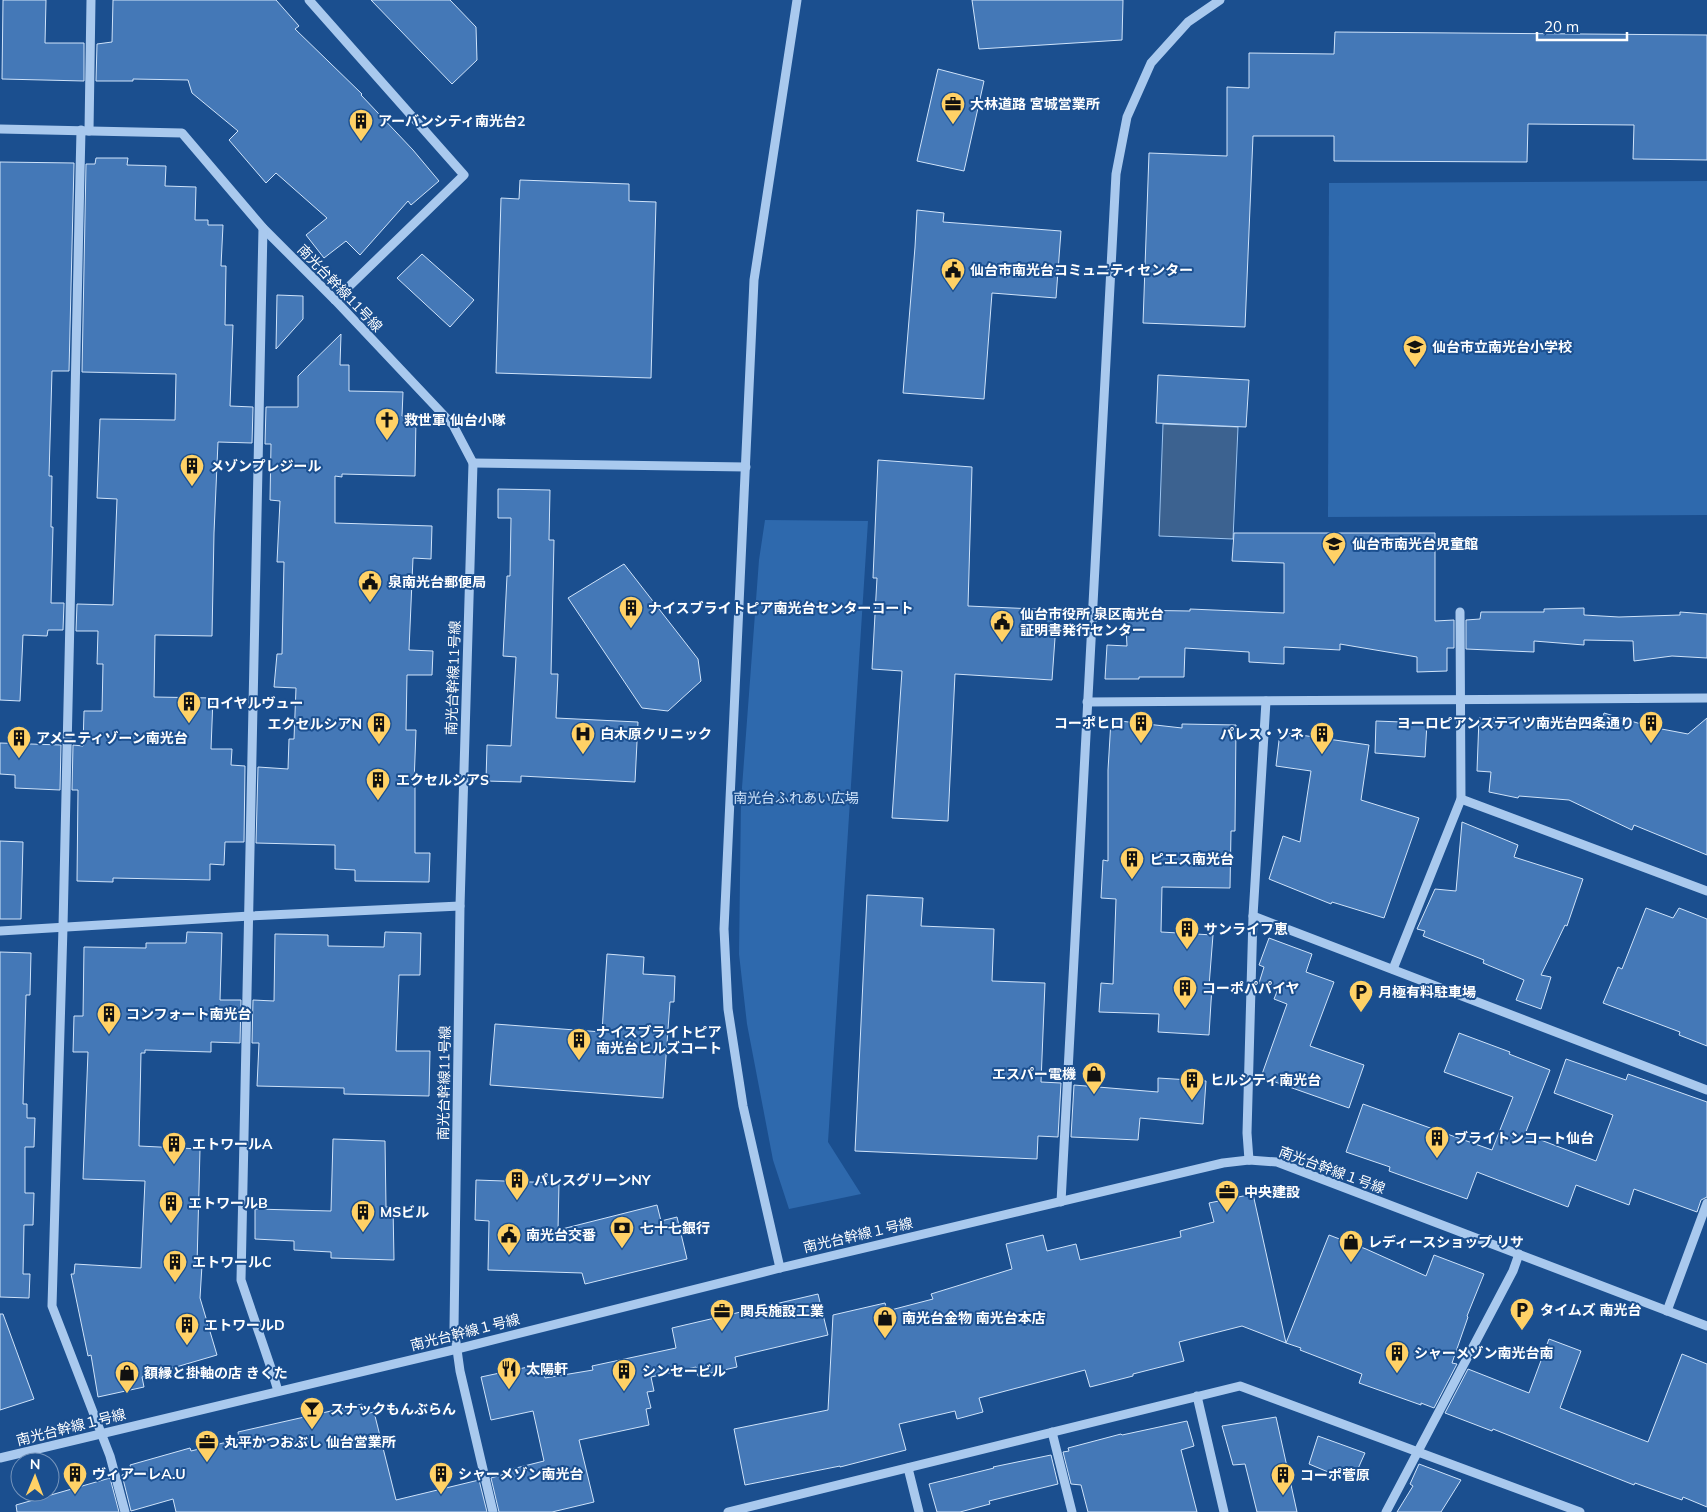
<svg xmlns="http://www.w3.org/2000/svg" width="1707" height="1512" viewBox="0 0 1707 1512" font-family="Mulish,'Noto Sans JP',sans-serif">
<rect width="100%" height="100%" fill="#1b4f8f"/>
<g fill="#2e69ad">
<path d="M1707 181V515L1328 517 1329 183Z"/>
<path d="M765 520 868 521 828 1142 861 1194 789 1209 773 1160 747 1024 739 954 741 801 759 560Z"/>
</g>
<path fill="#3c6290" stroke="#9cc4f0" d="M1163 424 1238 427 1233 539 1159 536Z"/>
<g fill="#4478b7" stroke="#cfe3fa">
<path d="M3 0H46L45 43H84V81L2 79Z"/>
<path d="M113 0H276L299 26 295 29 362 94 361 95 413 150 439 181 411 205 408 201 360 255 346 241 324 258 306 235 327 218 276 173 266 183 229 140 238 131 192 93 188 80 133 79V81H96L97 44 112 42Z"/>
<path d="M371 0H450L476 27 477 60 452 84Z"/>
<path d="M972 0H1123L1122 40 979 49Z"/>
<path d="M1335 32 1707 35V160L1633 159 1634 125 1528 124 1527 162 1334 161V136H1253L1245 327 1143 323 1149 153 1227 156V87L1249 88V53L1334 54Z"/>
<path d="M938 69 984 81 964 171 917 161Z"/>
<path d="M96 158H128L127 165 166 166 165 186 196 187 195 220H208V225H223L221 266H226L225 325H233L230 406 253 407 252 443 218 442 214 533 212 636 155 635 154 697 213 698 211 749H232L231 765 245 766 244 842H225L224 865 210 864V880L113 878V882L77 881 78 790H72L73 745 83 746 84 711H102L103 664H97L98 631H76L77 604 113 605 117 499 97 498 100 419 175 420 176 374 82 372 86 164H95Z"/>
<path d="M0 162 74 163 69 371H52L49 476H52L51 527H53L51 603H64L63 630H48L47 636 23 635 20 701 0 700Z"/>
<path d="M520 180 629 184V201L656 202 651 378 496 373 501 198 519 199Z"/>
<path d="M917 210 944 213 943 222 1061 231 1056 298 992 293 984 399 903 393 915 247Z"/>
<path d="M422 254 474 300 450 327 397 278Z"/>
<path d="M277 295 303 296V319L276 349Z"/>
<path d="M341 334 340 365H349V391L403 392 402 416 416 417 415 476 342 474V477L335 476V523L432 526 431 559 413 558 409 650 433 651 432 675H407L406 730H416L414 784H415V853H430L429 882 355 881V870L335 869V845L256 843 258 767 288 769 289 739H294L296 688 274 687 277 654H282L284 562H277L280 501 270 500 271 444H265L266 407H298V376Z"/>
<path d="M1158 375 1249 380 1246 427 1156 423Z"/>
<path d="M878 460 972 467 968 606 1057 610 1052 680 955 674 948 821 892 818 902 671 872 669 877 578H873Z"/>
<path d="M498 489 550 490 549 540H554L551 674H558L556 718 638 722 635 782 521 776V782L486 781 487 745 511 746 516 657 503 656 507 576H510L511 518H498Z"/>
<path d="M1234 533H1435V621L1454 620V648H1447V671L1417 672V657L1340 644V650L1284 647V664L1249 662V652L1185 648 1184 677H1139V679H1105L1107 645 1127 646 1125 610 1190 611V609L1284 613V563L1232 561Z"/>
<path d="M624 564 698 659 701 681 668 711 642 708 568 598Z"/>
<path d="M1584 608V615L1619 617 1680 615V612L1707 614V658L1672 656 1634 661 1633 641 1584 640V645L1534 641V652L1466 649V620L1480 619 1481 612H1544V609Z"/>
<path d="M1604 713 1651 727 1688 734 1707 718V855L1634 825 1632 830 1569 800 1519 796 1518 798 1489 792 1491 772 1477 771 1479 718 1559 717 1602 721Z"/>
<path d="M1111 720 1182 728V724L1236 725 1235 831H1231L1230 888 1162 887 1161 932 1213 935 1209 986H1212L1209 1035 1158 1032 1159 1014 1099 1012 1101 983 1113 984 1116 899 1101 898 1103 860 1108 861V770Z"/>
<path d="M1376 721 1427 723 1425 757 1375 753Z"/>
<path d="M1280 732 1369 745 1361 800 1419 818 1384 918 1332 902 1331 904 1269 879 1283 836 1300 842 1311 771 1276 766Z"/>
<path d="M0 743 61 745 60 790 15 788V775L0 774Z"/>
<path d="M1462 822 1518 845 1514 857 1583 879 1567 926 1565 925 1541 975 1551 977 1541 1009 1516 1000 1524 980 1483 963 1484 960 1423 936 1425 931 1417 929 1435 889 1456 891Z"/>
<path d="M0 841 23 842 21 919H0Z"/>
<path d="M867 895 923 898 921 926 994 929 992 981 1045 983 1041 1082 1061 1083 1058 1137 1038 1136 1037 1159 855 1151Z"/>
<path d="M1646 908 1673 918 1679 908 1707 919V1046L1679 1035 1680 1032 1603 1003 1618 967 1622 969Z"/>
<path d="M187 932 222 933 220 1000H241L240 1043 211 1042V1052L145 1050V1053H141L139 1146 200 1149 197 1265H202L200 1298 217 1355 142 1377 144 1387 98 1397 91 1355 88 1356 71 1274H74L75 1264 141 1268 145 1181 83 1179 88 1052H73L74 1016H83L84 947 146 948V943H186Z"/>
<path d="M385 932 421 933 420 975H399L396 1051H430L429 1096 344 1094V1088L257 1086 259 1043H252L253 1000 274 1001 275 934 328 935V946L384 947Z"/>
<path d="M1269 938 1312 954 1306 972 1334 982 1310 1046 1364 1065 1349 1108 1261 1077 1287 1004 1274 999 1278 989 1259 983 1264 967 1259 965Z"/>
<path d="M0 952 31 953 30 995H26L23 1104H27V1118H35L34 1147H25V1193H34L33 1225H24L23 1274H30L29 1298 0 1297Z"/>
<path d="M607 954 644 957 643 974 675 976 674 1002H670L663 1098 490 1085 495 1024 602 1032Z"/>
<path d="M1459 1033 1510 1052 1509 1054 1550 1070 1525 1134 1596 1161 1613 1115 1554 1093 1566 1059 1626 1080 1628 1074 1707 1102V1197L1701 1200 1697 1212 1634 1189 1629 1205 1576 1185 1568 1207 1477 1172 1467 1199 1389 1171 1390 1167 1346 1152 1363 1104 1492 1150 1513 1097 1444 1072Z"/>
<path d="M1158 1078 1206 1081 1203 1124 1140 1118 1138 1140 1071 1137 1074 1085 1158 1092Z"/>
<path d="M333 1139 385 1141 386 1207H393L394 1260 331 1258V1252L294 1250V1241L255 1239V1209L331 1211Z"/>
<path d="M476 1180 559 1183 558 1230 657 1205 661 1221 677 1217 687 1259 585 1284 582 1273 488 1270 489 1221 475 1220Z"/>
<path d="M1253 1194 1286 1343 1242 1326 1179 1342 1184 1361 1133 1374V1376L1090 1387 1085 1370 979 1398 983 1412 957 1419 955 1411 899 1424 906 1450 840 1467V1466L745 1485 734 1429 828 1410 833 1315 885 1303 887 1311 933 1299 931 1294 1012 1269 1006 1244 1043 1235 1047 1251 1076 1244 1080 1260 1181 1237 1180 1231 1214 1222 1209 1203Z"/>
<path d="M1329 1235 1366 1249 1426 1276 1434 1255 1484 1274 1467 1316 1468 1317 1452 1363 1457 1364 1434 1408 1421 1403V1405L1359 1383 1362 1374 1300 1350 1301 1348 1286 1343Z"/>
<path d="M818 1294 828 1335 735 1357 737 1367 698 1376 696 1367 651 1377 654 1391 647 1392 651 1408 646 1409 649 1425 579 1440 594 1502 552 1512H499L491 1478 505 1474 504 1471 544 1461 533 1411 491 1420 481 1377 542 1364 545 1378 593 1370 592 1366 676 1348 672 1328Z"/>
<path d="M0 1314H3L34 1399 0 1410Z"/>
<path d="M1549 1339 1581 1351 1560 1408 1648 1442 1682 1354 1707 1364V1507L1683 1497 1682 1500 1635 1483 1634 1485 1493 1429 1492 1431 1445 1413 1468 1369 1529 1393Z"/>
<path d="M362 1404 365 1414 374 1412 396 1500 479 1480 487 1512H176L173 1499 131 1511 122 1475 132 1472 130 1465 190 1448 191 1451 239 1439 238 1432Z"/>
<path d="M1276 1417 1297 1512H1257L1245 1464 1233 1465 1222 1426Z"/>
<path d="M1187 1421 1194 1446 1181 1450 1197 1512H1088L1081 1485 1071 1484 1063 1452 1069 1451 1068 1448 1121 1434 1122 1435Z"/>
<path d="M1318 1436 1365 1453 1352 1482 1309 1464Z"/>
<path d="M1051 1455 1058 1484 989 1501 990 1504 960 1512H937L929 1484 994 1468 993 1467Z"/>
<path d="M1419 1464 1461 1480 1441 1512H1397L1413 1486 1410 1484Z"/>
<path d="M110 1478 119 1512H17L16 1505Z"/>
</g>
<g fill="none" stroke-linecap="round" stroke-linejoin="round">
<g stroke="#a9c9ee" stroke-width="9">
<path d="M309 0 464 175 335 300"/>
<path d="M0 129 182 133 263 228 335 300 453 425 473 463 460 906 454 1328 460 1371 493 1512"/>
<path d="M81 130 63 927 52 1306 110 1456 125 1512"/>
<path d="M89 131 91 0"/>
<path d="M263 228 241 1280 272 1371 278 1391"/>
<path d="M473 463 746 467"/>
<path d="M1087 702 1707 698"/>
<path d="M1461 799 1707 891"/>
<path d="M1253 916 1707 1090"/>
<path d="M0 931 250 916 460 906"/>
<path d="M1393 969 1461 799 1460 612"/>
<path d="M1249 1160 1247 1133 1253 916 1266 701"/>
<path d="M1061 1202 1116 174 1127 117 1151 63 1188 22 1220 0"/>
<path d="M780 1268 743 1106 728 1009 724 929 754 280 797 0"/>
<path d="M1667 1311 1707 1203"/>
<path d="M1197 1396 1224 1512"/>
<path d="M1052 1432 1072 1512"/>
<path d="M0 1458 457 1349 780 1268 1223 1163 1249 1160 1277 1162 1707 1326"/>
<path d="M908 1468 919 1512"/>
<path d="M728 1512 1240 1386 1580 1512"/>
<path d="M1386 1512 1513 1271 1519 1254"/>
</g>
</g>
<defs>
<symbol id="office-pin" viewBox="-11 -11 22 30"><path d="M0 17L-7.5 6A9.5 9.5 0 1 1 7.5 6Z" fill="#ffd166" stroke="#1b4f8f"/><path d="M-6-3h4V-5.5h4V-3h4V5H-6ZM-1-4.5V-3h2v-1.5ZM-6 0V1H6V0Z" fill="#111"/></symbol>
<symbol id="building-pin" viewBox="-11 -11 22 30"><path d="M0 17L-7.5 6A9.5 9.5 0 1 1 7.5 6Z" fill="#ffd166" stroke="#1b4f8f"/><path d="M-4-6H4V6H1V3H-1V6H-4ZM-2.5-4.3h1.7v1.8h-1.7ZM.8-4.3h1.7v1.8H.8ZM-2.5-1h1.7V.8h-1.7ZM.8-1h1.7V.8H.8Z" fill="#111"/></symbol>
<symbol id="civic-pin" viewBox="-11 -11 22 30"><path d="M0 17L-7.5 6A9.5 9.5 0 1 1 7.5 6Z" fill="#ffd166" stroke="#1b4f8f"/><path d="M-.6-6.5H3V-4.5H.6V-3L4-1V1h2V6H-6V1h2V-1L-.6-3ZM-1.2 2.5V6h2.4V2.5Z" fill="#111"/></symbol>
<symbol id="school-pin" viewBox="-11 -11 22 30"><path d="M0 17L-7.5 6A9.5 9.5 0 1 1 7.5 6Z" fill="#ffd166" stroke="#1b4f8f"/><path d="M0-5L7-2L0 1L-7-2ZM-4 1L0 2.5L4 1V4Q0 6-4 4Z" fill="#111"/></symbol>
<symbol id="church-pin" viewBox="-11 -11 22 30"><path d="M0 17L-7.5 6A9.5 9.5 0 1 1 7.5 6Z" fill="#ffd166" stroke="#1b4f8f"/><path d="M-1.2-6h2.4v3.5h3.3v2.4h-3.3V6h-2.4V-.1h-3.3v-2.4h3.3Z" fill="#111"/></symbol>
<symbol id="hospital-pin" viewBox="-11 -11 22 30"><path d="M0 17L-7.5 6A9.5 9.5 0 1 1 7.5 6Z" fill="#ffd166" stroke="#1b4f8f"/><path d="M-5-5h3v3.5h4V-5h3V5h-3V1.5h-4V5h-3Z" fill="#111"/></symbol>
<symbol id="parking-pin" viewBox="-11 -11 22 30"><path d="M0 17L-7.5 6A9.5 9.5 0 1 1 7.5 6Z" fill="#ffd166" stroke="#1b4f8f"/><path d="M-3.5-5.5H1a3.5 3.5 0 0 1 0 7H-1V5.5H-3.5ZM-1-3.4V-.6H.8a1.4 1.4 0 0 0 0-2.8Z" fill="#111"/></symbol>
<symbol id="shop-pin" viewBox="-11 -11 22 30"><path d="M0 17L-7.5 6A9.5 9.5 0 1 1 7.5 6Z" fill="#ffd166" stroke="#1b4f8f"/><path d="M-5-2.5h2.3a2.7 3.5 0 0 1 5.4 0H5L5.5 6h-11ZM-1.5-2.5h3a1.5 2.3 0 0 0-3 0Z" fill="#111"/></symbol>
<symbol id="bank-pin" viewBox="-11 -11 22 30"><path d="M0 17L-7.5 6A9.5 9.5 0 1 1 7.5 6Z" fill="#ffd166" stroke="#1b4f8f"/><path d="M-6-4H6V4H-6ZM0-2.3a2.3 2.3 0 1 0 0 4.6a2.3 2.3 0 1 0 0-4.6Z" fill="#111"/></symbol>
<symbol id="restaurant-pin" viewBox="-11 -11 22 30"><path d="M0 17L-7.5 6A9.5 9.5 0 1 1 7.5 6Z" fill="#ffd166" stroke="#1b4f8f"/><path d="M-5-6h1v4h1v-4h1v4h1v-4h1v5L-1.5 .5V6h-2V.5L-5-1ZM5-6V6H3V1.5H1.5Q1.5-4 5-6Z" fill="#111"/></symbol>
<symbol id="bar-pin" viewBox="-11 -11 22 30"><path d="M0 17L-7.5 6A9.5 9.5 0 1 1 7.5 6Z" fill="#ffd166" stroke="#1b4f8f"/><path d="M-6-5H6L.8 .8V4.5H3.5V6h-7V4.5H-.8V.8Z" fill="#111"/></symbol>
</defs>
<g fill-rule="evenodd">
<use href="#office-pin" x="939" y="90" width="28" height="38"/>
<use href="#building-pin" x="347" y="107" width="28" height="38"/>
<use href="#civic-pin" x="939" y="256" width="28" height="38"/>
<use href="#school-pin" x="1401" y="333" width="28" height="38"/>
<use href="#church-pin" x="373" y="406" width="28" height="38"/>
<use href="#building-pin" x="178" y="452" width="28" height="38"/>
<use href="#school-pin" x="1320" y="530" width="28" height="38"/>
<use href="#civic-pin" x="356" y="568" width="28" height="38"/>
<use href="#building-pin" x="617" y="594" width="28" height="38"/>
<use href="#civic-pin" x="988" y="608" width="28" height="38"/>
<use href="#building-pin" x="175" y="689" width="28" height="38"/>
<use href="#building-pin" x="1127" y="709" width="28" height="38"/>
<use href="#building-pin" x="1637" y="709" width="28" height="38"/>
<use href="#building-pin" x="365" y="710" width="28" height="38"/>
<use href="#hospital-pin" x="569" y="720" width="28" height="38"/>
<use href="#building-pin" x="1308" y="720" width="28" height="38"/>
<use href="#building-pin" x="5" y="724" width="28" height="38"/>
<use href="#building-pin" x="364" y="766" width="28" height="38"/>
<use href="#building-pin" x="1118" y="845" width="28" height="38"/>
<use href="#building-pin" x="1173" y="915" width="28" height="38"/>
<use href="#building-pin" x="1171" y="974" width="28" height="38"/>
<use href="#parking-pin" x="1347" y="978" width="28" height="38"/>
<use href="#building-pin" x="95" y="1000" width="28" height="38"/>
<use href="#building-pin" x="565" y="1026" width="28" height="38"/>
<use href="#shop-pin" x="1080" y="1060" width="28" height="38"/>
<use href="#building-pin" x="1178" y="1066" width="28" height="38"/>
<use href="#building-pin" x="1423" y="1124" width="28" height="38"/>
<use href="#building-pin" x="160" y="1130" width="28" height="38"/>
<use href="#building-pin" x="503" y="1166" width="28" height="38"/>
<use href="#office-pin" x="1213" y="1178" width="28" height="38"/>
<use href="#building-pin" x="157" y="1189" width="28" height="38"/>
<use href="#building-pin" x="349" y="1198" width="28" height="38"/>
<use href="#bank-pin" x="608" y="1214" width="28" height="38"/>
<use href="#civic-pin" x="495" y="1221" width="28" height="38"/>
<use href="#shop-pin" x="1337" y="1228" width="28" height="38"/>
<use href="#building-pin" x="161" y="1248" width="28" height="38"/>
<use href="#parking-pin" x="1508" y="1296" width="28" height="38"/>
<use href="#office-pin" x="708" y="1297" width="28" height="38"/>
<use href="#shop-pin" x="871" y="1304" width="28" height="38"/>
<use href="#building-pin" x="173" y="1311" width="28" height="38"/>
<use href="#building-pin" x="1383" y="1339" width="28" height="38"/>
<use href="#restaurant-pin" x="495" y="1355" width="28" height="38"/>
<use href="#building-pin" x="610" y="1357" width="28" height="38"/>
<use href="#shop-pin" x="113" y="1359" width="28" height="38"/>
<use href="#bar-pin" x="298" y="1395" width="28" height="38"/>
<use href="#office-pin" x="193" y="1428" width="28" height="38"/>
<use href="#building-pin" x="61" y="1460" width="28" height="38"/>
<use href="#building-pin" x="427" y="1460" width="28" height="38"/>
<use href="#building-pin" x="1269" y="1461" width="28" height="38"/>
</g>
<g text-anchor="middle" dominant-baseline="central" stroke-width="4" stroke-linejoin="round" paint-order="stroke">
<g font-size="14" font-weight="bold" fill="#fff" stroke="#1b4f8f" text-anchor="start">
<text x="970" y="104">大林道路 宮城営業所</text>
<text x="378" y="121">アーバンシティ南光台2</text>
<text x="970" y="270">仙台市南光台コミュニティセンター</text>
<text x="1432" y="347">仙台市立南光台小学校</text>
<text x="404" y="420">救世軍 仙台小隊</text>
<text x="210" y="466">メゾンプレジール</text>
<text x="1352" y="544">仙台市南光台児童館</text>
<text x="388" y="582">泉南光台郵便局</text>
<text x="648" y="608">ナイスブライトピア南光台センターコート</text>
<text x="1020" y="614">仙台市役所 泉区南光台<tspan x="1020" dy="16">証明書発行センター</tspan></text>
<text x="206" y="703">ロイヤルヴュー</text>
<text x="1124" y="723" text-anchor="end">コーポヒロ</text>
<text x="1634" y="723" text-anchor="end">ヨーロピアンステイツ南光台四条通り</text>
<text x="362" y="724" text-anchor="end">エクセルシアN</text>
<text x="600" y="734">白木原クリニック</text>
<text x="1304" y="734" text-anchor="end">パレス・ソネ</text>
<text x="36" y="738">アメニティゾーン南光台</text>
<text x="396" y="780">エクセルシアS</text>
<text x="1150" y="859">ピエス南光台</text>
<text x="1204" y="929">サンライフ恵</text>
<text x="1202" y="988">コーポパパイヤ</text>
<text x="1378" y="992">月極有料駐車場</text>
<text x="126" y="1014">コンフォート南光台</text>
<text x="596" y="1032">ナイスブライトピア<tspan x="596" dy="16">南光台ヒルズコート</tspan></text>
<text x="1076" y="1074" text-anchor="end">エスパー電機</text>
<text x="1210" y="1080">ヒルシティ南光台</text>
<text x="1454" y="1138">ブライトンコート仙台</text>
<text x="192" y="1144">エトワールA</text>
<text x="534" y="1180">パレスグリーンNY</text>
<text x="1244" y="1192">中央建設</text>
<text x="188" y="1203">エトワールB</text>
<text x="380" y="1212">MSビル</text>
<text x="640" y="1228">七十七銀行</text>
<text x="526" y="1235">南光台交番</text>
<text x="1368" y="1242">レディースショップ リサ</text>
<text x="192" y="1262">エトワールC</text>
<text x="1540" y="1310">タイムズ 南光台</text>
<text x="740" y="1311">関兵施設工業</text>
<text x="902" y="1318">南光台金物 南光台本店</text>
<text x="204" y="1325">エトワールD</text>
<text x="1414" y="1353">シャーメゾン南光台南</text>
<text x="526" y="1369">太陽軒</text>
<text x="642" y="1371">シンセービル</text>
<text x="144" y="1373">額縁と掛軸の店 きくた</text>
<text x="330" y="1409">スナックもんぶらん</text>
<text x="224" y="1442">丸平かつおぶし 仙台営業所</text>
<text x="92" y="1474">ヴィアーレA.U</text>
<text x="458" y="1474">シャーメゾン南光台</text>
<text x="1300" y="1475">コーポ菅原</text>
</g>
<g font-size="14" fill="#fff" stroke="#1b4f8f">
<text transform="translate(340 288) rotate(46)">南光台幹線11号線</text>
<text transform="translate(453 678) rotate(-88)">南光台幹線11号線</text>
<text transform="translate(444 1083) rotate(-89)">南光台幹線11号線</text>
<text transform="translate(1332 1170) rotate(20)">南光台幹線１号線</text>
<text transform="translate(858 1235) rotate(-13)">南光台幹線１号線</text>
<text transform="translate(465 1332) rotate(-14)">南光台幹線１号線</text>
<text transform="translate(71 1427) rotate(-14)">南光台幹線１号線</text>
</g>
<g font-size="14" fill="#cfe3fa" stroke="#1b4f8f">
<text x="796" y="798">南光台ふれあい広場</text>
</g>
</g>
<g transform="translate(35 1477) rotate(1)"><circle r="24" fill="#1b4f8f" stroke="#7695bc"/>
<path d="M0-4L9 19L0 12L-9 19Z" fill="#ffd166"/>
<text y="-8" font-size="14" font-weight="bold" text-anchor="middle" fill="#ffffff">N</text>
</g>
<path d="M1537 32v8h90v-8" fill="none" stroke="#ffffff" stroke-width="2.5"/>
<text x="1544" y="32" font-size="15" fill="#ffffff" stroke="#1b4f8f" stroke-width="4" paint-order="stroke">20 m</text>
</svg>
